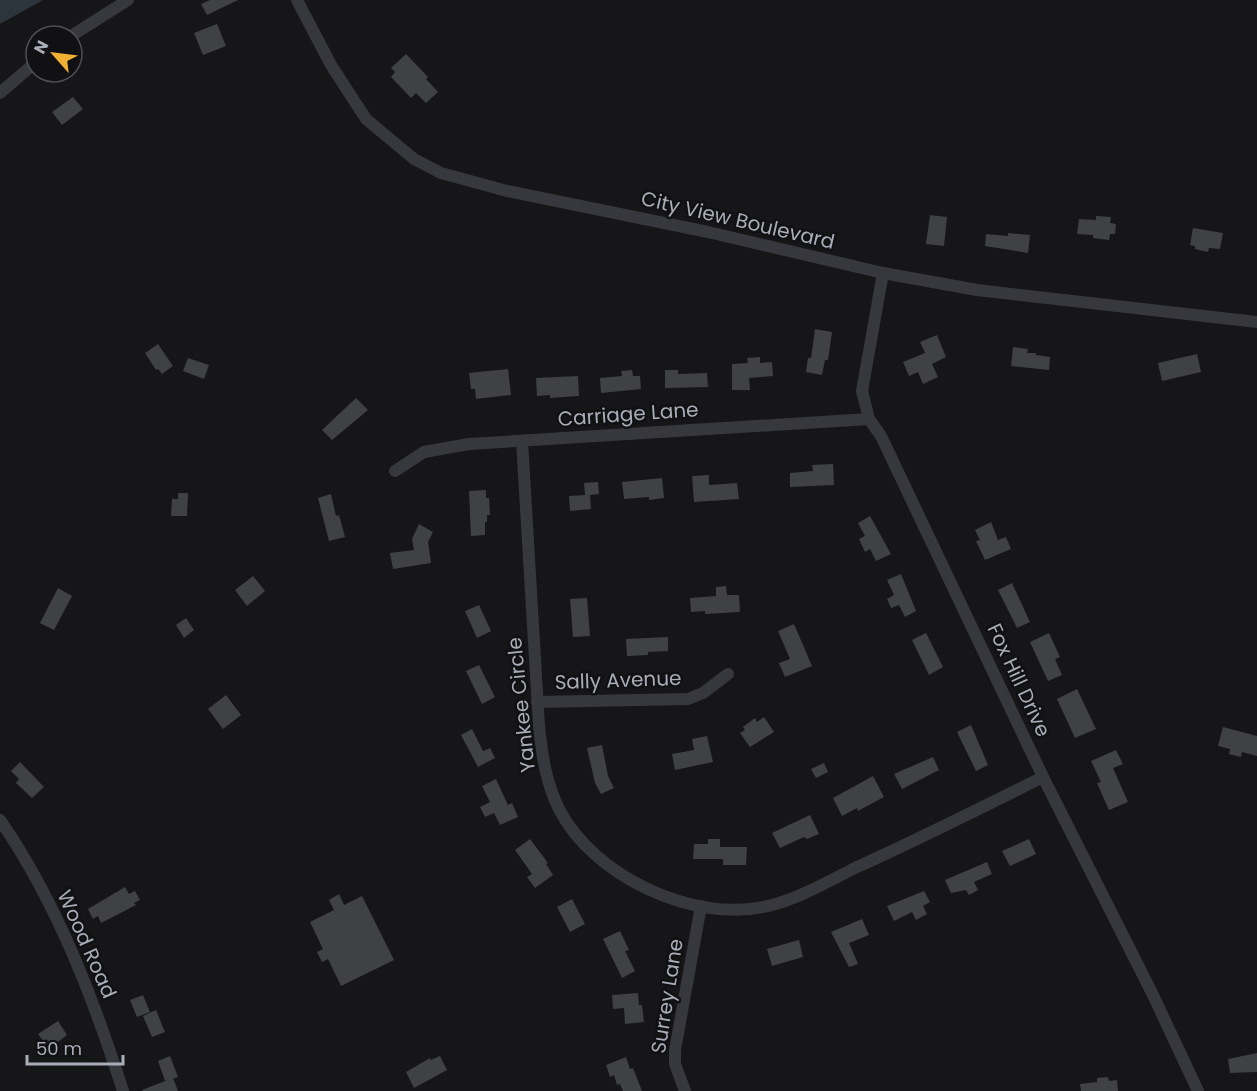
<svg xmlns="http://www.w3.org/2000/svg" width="1257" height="1091" viewBox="0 0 1257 1091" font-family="Poppins,sans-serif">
<rect width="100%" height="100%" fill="#161618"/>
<path fill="#2c353c" d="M0 0H43L0 24Z"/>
<g fill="#404145">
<path d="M210 0H238L207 15 201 4Z"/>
<path d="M217 24 226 46 203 55 194 33Z"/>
<path d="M406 54 428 77 426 79 438 92 426 103 416 93 411 98 391 77 395 72 391 68Z"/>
<path d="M73 97 83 109 62 125 52 112Z"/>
<path d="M930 215 947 217 944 246 926 244Z"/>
<path d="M1096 216 1111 217 1110 223 1116 224 1115 234H1110L1109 240 1093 238V235L1077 234 1079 219 1096 220Z"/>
<path d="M1193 228 1223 233 1220 249 1209 248 1208 252 1195 249V246L1190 245Z"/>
<path d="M1008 233 1030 235 1028 253 985 246 986 234 1008 236Z"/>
<path d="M815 329 832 332 828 360H825L822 375 806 372 808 358H811Z"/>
<path d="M937 335 946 357 932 364 938 377 923 384 918 372 909 376 903 362 925 353 920 342Z"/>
<path d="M158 344 173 366 162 374 158 369 156 370 145 353Z"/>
<path d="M1013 347 1028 349 1027 353H1036V355L1050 357 1049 370 1011 366Z"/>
<path d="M1197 354 1201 372 1162 381 1158 363Z"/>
<path d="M760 357V363L772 362 773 376 749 378 750 390H732V364L748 363 747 358Z"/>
<path d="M188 358 209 365 204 379 183 371Z"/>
<path d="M508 369 511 395 476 399 475 389H471L469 373Z"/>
<path d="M632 370 633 376H640L641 389 601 393 600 378 622 376 621 371Z"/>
<path d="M665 370H678V374L707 373 708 387 665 388Z"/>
<path d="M578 376 579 396 550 398V395L537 396 536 378Z"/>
<path d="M356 398 368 410 332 440 322 430Z"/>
<path d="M833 464 834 485 790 487V473L813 471 812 465Z"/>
<path d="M709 475V485L737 483 739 499 694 502 692 476Z"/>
<path d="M662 478 664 498 649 500V497L624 499 622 482Z"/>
<path d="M598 482 599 494 590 495 591 509 570 511 569 496 585 495 584 483Z"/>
<path d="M486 490V498H489L490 515H487V522H485V535L471 536 469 491Z"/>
<path d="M178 493H188L187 516H171L172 499H178Z"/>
<path d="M331 494 336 516 339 515 345 537 329 541 318 498Z"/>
<path d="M870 516 891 554 876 561 870 549 865 552 859 539 865 536 858 523Z"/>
<path d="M991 522 998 540 1006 537 1011 549 985 560 976 541 980 540 975 530Z"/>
<path d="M419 524 433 532 428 542 431 563 393 569 390 553 414 550 412 539Z"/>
<path d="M901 574 916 611 905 617 899 605 891 608 887 599 894 595 887 580Z"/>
<path d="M253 576 265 591 247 606 235 590Z"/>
<path d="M1012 583 1030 622 1017 628 998 590Z"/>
<path d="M726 586 727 595H739L740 612 705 614V611L691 612 690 598 716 596V587Z"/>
<path d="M58 588 72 596 54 630 40 623Z"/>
<path d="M587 598 590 636 573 637 570 599Z"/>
<path d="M479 605 491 631 477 638 465 611Z"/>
<path d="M186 618 194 630 184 638 176 625Z"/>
<path d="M794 624 812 666 785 677 779 663 790 659 778 631Z"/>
<path d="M926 633 943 667 929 675 912 640Z"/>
<path d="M1049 633 1060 657 1055 659 1062 675 1048 681 1030 642Z"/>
<path d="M668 637V651L648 652V655L627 656 626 639Z"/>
<path d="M479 665 495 697 482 704 466 671Z"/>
<path d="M1077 689 1096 729 1075 738 1057 699Z"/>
<path d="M226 695 241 715 223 729 208 709Z"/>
<path d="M764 717 774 732 750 747 740 733 745 730 743 727 755 718 757 722Z"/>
<path d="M971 725 988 765 976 771 957 732Z"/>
<path d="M1223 727 1257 736V756L1242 752 1241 757 1229 754 1230 749 1218 746Z"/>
<path d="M472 729 483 751 490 748 495 758 478 767 461 735Z"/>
<path d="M707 736 713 762 675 770 672 754 694 750 692 739Z"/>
<path d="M602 745 608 776 614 788 601 794 595 783 587 748Z"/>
<path d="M1116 750 1123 764 1113 768 1128 802 1109 810 1097 783 1101 782 1091 761Z"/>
<path d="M933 757 939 770 902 789 894 774Z"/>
<path d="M20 762 44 787 32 798 16 783 19 779 11 771Z"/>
<path d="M824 763 828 772 816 778 811 769Z"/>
<path d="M873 776 884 797 858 811 857 808 842 816 833 798Z"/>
<path d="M496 779 508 805 512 803 518 817 500 825 494 813 485 817 480 807 490 802 482 786Z"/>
<path d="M810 815 819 834 807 839 804 837 780 848 772 833Z"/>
<path d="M530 839 548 863 546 864 553 875 535 888 527 877 532 874 515 850Z"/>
<path d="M708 839H720V847H747L746 865H723V859H693L694 844H708Z"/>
<path d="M1029 839 1036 854 1010 866 1002 851Z"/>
<path d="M987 862 992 874 974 882 978 890 969 895 966 890 951 893 945 880Z"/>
<path d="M125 887 129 894 135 891 140 900 134 903 136 905 101 923 98 916 93 919 88 909Z"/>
<path d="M924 891 930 902 923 906 927 914 916 920 912 912 894 921 887 906Z"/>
<path d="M339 894 344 905 362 896 394 960 341 986 328 959 322 962 317 952 323 949 310 922 334 910 329 900Z"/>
<path d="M572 899 585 924 570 932 557 907Z"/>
<path d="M862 919 869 935 849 943 858 964 849 967 831 932Z"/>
<path d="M620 931 629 950 625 951 635 971 622 978 603 939Z"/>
<path d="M799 940 803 957 772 966 767 949Z"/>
<path d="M638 993 639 1005H642L644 1022 625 1024 624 1008 613 1009 612 995Z"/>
<path d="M143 995 150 1012 137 1017 130 1000Z"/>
<path d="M156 1010 165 1032 152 1037 143 1016Z"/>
<path d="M58 1021 67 1035 49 1049 38 1034Z"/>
<path d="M1257 1053V1072L1230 1073 1228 1059Z"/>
<path d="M170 1056 178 1077 165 1081 158 1061Z"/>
<path d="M440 1056 447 1070 414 1088 406 1072 430 1058 431 1060Z"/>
<path d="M626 1057 630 1069 633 1068 642 1091H623L620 1084 617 1085 614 1075 610 1077 606 1065Z"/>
<path d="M1108 1077 1109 1081 1117 1080 1118 1091H1081L1080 1084 1097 1082V1078Z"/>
<path d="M173 1078 178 1091H143L142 1090Z"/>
</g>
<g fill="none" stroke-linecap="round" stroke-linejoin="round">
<g stroke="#37383d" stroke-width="12">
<path d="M297 0 331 65 366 119 414 159 441 173 507 191 708 232 883 273 977 290 1257 322"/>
<path d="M71 36 128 0"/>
<path d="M0 93 36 62"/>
<path d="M883 273 862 391 869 419 881 436 1043 777 1153 995 1198 1091"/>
<path d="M522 441 539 726C542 755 546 783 559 809 593 876 694 924 768 906 798 899 827 882 855 868 919 839 981 808 1043 777"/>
<path d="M395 471 424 452 469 444 869 419"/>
<path d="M537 702 688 699 703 693 728 674"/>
<path d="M0 820C56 901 93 997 123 1091"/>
<path d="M685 1091 675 1064V1050L701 906"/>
</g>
</g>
<g text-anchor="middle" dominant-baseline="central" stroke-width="5" stroke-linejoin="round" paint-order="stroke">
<g font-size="20" fill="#a8adb8" stroke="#111113">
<text transform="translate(738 220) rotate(13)">City View Boulevard</text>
<text transform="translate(628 414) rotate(-4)">Carriage Lane</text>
<text transform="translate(618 680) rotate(-2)">Sally Avenue</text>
<text transform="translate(1019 680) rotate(65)">Fox Hill Drive</text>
<text transform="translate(521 705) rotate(-96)">Yankee Circle</text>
<text transform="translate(87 944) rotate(66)">Wood Road</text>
<text transform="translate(667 996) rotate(-81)">Surrey Lane</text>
</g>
</g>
<g transform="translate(54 54) rotate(298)"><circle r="28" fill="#111113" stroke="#4d4f55" stroke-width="1.5"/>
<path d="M0-4.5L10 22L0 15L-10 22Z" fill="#f2b134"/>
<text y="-9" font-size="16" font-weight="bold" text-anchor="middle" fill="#a8adb8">N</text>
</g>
<path d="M27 1055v9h96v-9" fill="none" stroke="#a8adb8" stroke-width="3"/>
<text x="36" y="1055" font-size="18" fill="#a8adb8" stroke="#111113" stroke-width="4.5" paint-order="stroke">50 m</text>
</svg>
